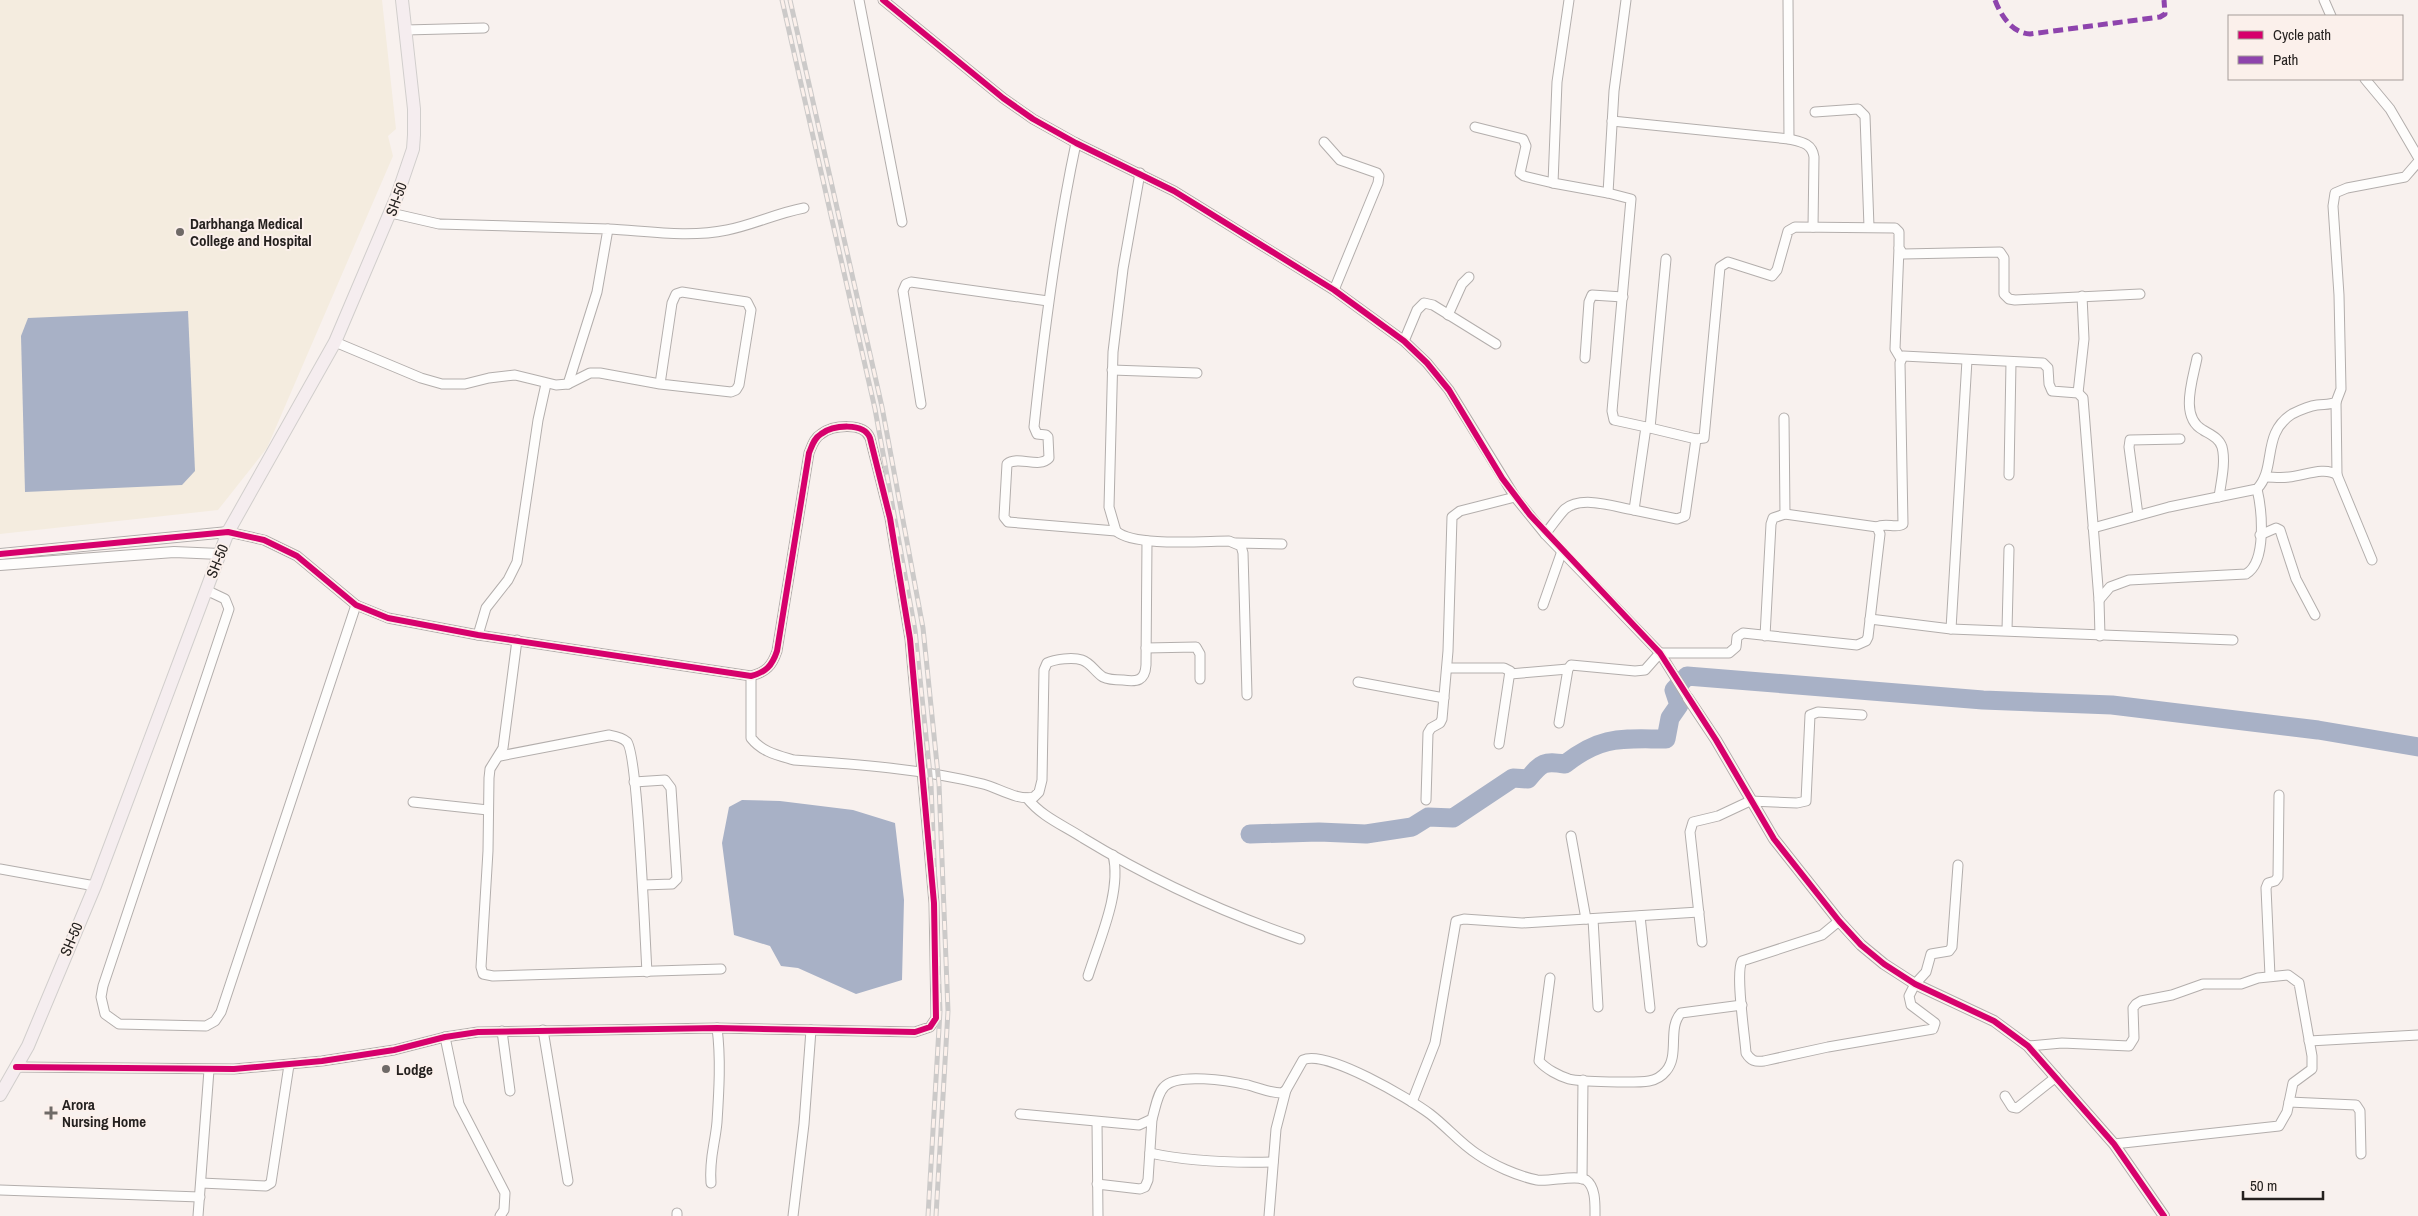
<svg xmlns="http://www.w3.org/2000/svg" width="2418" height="1216" viewBox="0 0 2418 1216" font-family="'Archivo Narrow',sans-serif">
<rect width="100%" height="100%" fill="#f8f1ee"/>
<path fill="#f4ecdf" d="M0 0H382L396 129 388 136 393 156 267 448 218 510 0 534Z"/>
<g fill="#a8b1c6">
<path d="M188 311 195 471 182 485 25 492 21 336 28 318Z"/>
<path d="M742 800 780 801 853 810 895 823 904 900 902 980 856 994 798 968 781 966 770 946 734 935 722 843 729 807Z"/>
</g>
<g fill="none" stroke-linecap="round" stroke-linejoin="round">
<path stroke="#a8b1c6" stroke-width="19" d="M1250 834 1319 832 1366 834 1412 827 1428 817 1453 818 1513 778 1528 779C1542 762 1544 761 1565 764 1602 735 1621 739 1666 739L1670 718 1679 705 1674 690 1687 676 1983 700 2112 705 2318 730 2418 747"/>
<defs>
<g id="minor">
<path d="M859 0 902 222"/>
<path d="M883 0 1003 98 1033 119 1076 143 1174 191 1334 290 1404 341 1427 363 1449 390 1515 497 1545 534 1660 653 1688 698"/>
<path d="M1788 0 1789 139"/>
<path d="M2324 0 2331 16"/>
<path d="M405 30 484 28"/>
<path d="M2365 79 2390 109 2418 157"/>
<path d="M1815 112 1858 109 1865 116 1869 227"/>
<path d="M1612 121 1789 139C1801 142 1812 143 1814 157L1813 227"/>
<path d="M1475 127 1523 139 1526 146 1520 173 1524 176 1553 183"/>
<path d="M1324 142 1340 160 1377 173 1379 176 1378 183 1334 290"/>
<path d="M1076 143C1056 237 1044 331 1034 427L1037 434 1046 435 1048 437 1049 458C1039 469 1018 455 1007 464L1004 517 1008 522 1116 531"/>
<path d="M1140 173 1123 269 1113 352 1109 507 1116 531C1134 547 1203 541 1229 541L1241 546 1243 553 1247 695"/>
<path d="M1608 193 1614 91 1626 0"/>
<path d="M391 213 439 224 608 229 597 292 568 384"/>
<path d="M608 229C647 231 688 238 727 230 753 225 777 213 804 208"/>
<path d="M1899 248 1895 349 1901 359"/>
<path d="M1448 315 1462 284 1469 277"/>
<path d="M1404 341 1417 310 1424 303 1433 305 1496 344"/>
<path d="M335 342 421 378 442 384H465L489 378 515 375 556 385 568 384 590 373H600L660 384 731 392 736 390 739 385 751 310 747 302 682 292 676 294 672 303 660 384"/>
<path d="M1585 358 1589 302 1592 295 1623 297"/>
<path d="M2197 358C2193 379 2179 417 2203 430 2211 435 2219 438 2222 447 2226 462 2221 482 2219 497"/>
<path d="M1112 370 1197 373"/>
<path d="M2078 393 2084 339 2082 296"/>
<path d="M2336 402 2337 475"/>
<path d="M921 404 903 291 906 284 911 282 1048 301"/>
<path d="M1784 418 1785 514"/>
<path d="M1646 427 1696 439 1704 438 1720 267 1728 262 1772 276 1777 270 1788 231 1795 227 1895 228 1899 232V248L1903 254 2000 252 2004 258V294L2009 299 2015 300 2140 294"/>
<path d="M1650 428 1666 259"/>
<path d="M2009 475 2011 362"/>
<path d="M2265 477C2273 477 2281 478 2289 477 2303 476 2325 466 2337 475L2372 560"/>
<path d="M1634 510 1677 519 1685 516 1696 439"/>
<path d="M2138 515 2129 447 2130 440 2180 439"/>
<path d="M1877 527C1886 522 1896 529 1903 524L1900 363 1903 356 2043 363 2048 368 2049 384 2052 391 2078 393 2083 398 2099 600 2100 636"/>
<path d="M2093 528 2169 507 2257 489C2277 468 2261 434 2292 414 2300 410 2309 406 2317 405 2325 404 2330 405 2336 402L2341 389 2339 295 2333 206 2335 193 2347 188 2405 177 2418 162"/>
<path d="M1545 534C1552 526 1558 516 1565 509 1582 495 1615 507 1634 510L1646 427 1614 420 1612 411 1631 199 1608 193 1553 183 1557 82 1569 0"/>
<path d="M2260 535 2276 528 2280 530 2296 579 2315 615"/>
<path d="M1236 543 1282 544"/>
<path d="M206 590 225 599 229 609 103 986 101 997 105 1014 119 1024 206 1026 215 1021 221 1012 356 605"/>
<path d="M2099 600 2110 587 2129 580 2246 574C2267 562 2262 510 2257 489"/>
<path d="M1543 605 1562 551"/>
<path d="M1870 619 1951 629 2233 640"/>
<path d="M1951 629 1967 360"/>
<path d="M2007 630 2009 549"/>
<path d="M478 635 486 608 508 580 517 562 538 420 546 384"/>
<path d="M517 640 503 748 490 769 489 778 488 851 481 967 483 974 493 976 721 969"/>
<path d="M1146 648 1196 647 1200 654V679"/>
<path d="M1447 668H1504L1510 671 1499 744"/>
<path d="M1510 674 1568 669"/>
<path d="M751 676V738C762 752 777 755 794 760 856 764 922 769 983 784 999 788 1017 801 1034 797L1039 792 1042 780 1044 670 1047 663C1055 659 1073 657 1082 660 1091 663 1095 672 1103 677 1109 680 1116 680 1123 680 1137 682 1145 681 1146 665L1147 541"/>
<path d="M1358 682 1444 698"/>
<path d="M1559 723 1568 669 1571 665 1635 671 1645 670 1660 653H1729L1736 647 1737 637 1743 633 1857 645 1866 641 1868 637 1880 534 1877 527 1785 514 1773 518 1771 524 1765 636"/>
<path d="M500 756 609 735C615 736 622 737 627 742 638 755 645 942 647 972"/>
<path d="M634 782 665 780 671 788 677 879 672 884 643 885"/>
<path d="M1027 798C1042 817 1063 825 1083 838 1152 880 1224 913 1300 939"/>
<path d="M1426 800 1428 733 1431 728 1440 723 1442 719 1448 651 1452 517 1460 511 1515 497"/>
<path d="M413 802 488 810"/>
<path d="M1571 836 1586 919"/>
<path d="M0 869 95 886"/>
<path d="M1640 916 1650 1008"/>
<path d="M1593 919 1598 1007"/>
<path d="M1839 921 1822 935 1742 961C1735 973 1745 1036 1746 1053 1751 1061 1755 1062 1764 1061L1828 1047 1933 1029 1935 1023 1911 1005 1909 996 1915 984 1926 972 1931 954 1949 951 1952 947 1958 865"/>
<path d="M1702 942 1690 832 1693 822 1718 816 1750 801 1797 803 1806 801 1810 715 1818 712 1862 715"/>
<path d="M1088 976C1099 941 1122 891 1113 855"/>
<path d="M2270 976 2266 888 2268 883 2275 881 2278 877 2279 795"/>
<path d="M1550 978 1539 1061C1546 1069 1559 1076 1569 1079 1580 1082 1638 1083 1649 1081 1655 1080 1662 1076 1666 1071 1680 1055 1667 1028 1681 1013L1742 1005"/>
<path d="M543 1030 568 1181"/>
<path d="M502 1031 510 1091"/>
<path d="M445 1037 459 1104 505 1193 504 1210 500 1216"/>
<path d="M2309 1041 2418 1035"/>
<path d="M2028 1046 2062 1043 2129 1046 2134 1038 2133 1008 2136 1004 2141 1001 2172 995 2203 984H2241L2258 978 2288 975 2299 983 2312 1056V1069L2293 1083 2287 1112 2279 1126 2114 1144"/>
<path d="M16 1067 234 1069 322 1061 394 1050 445 1037 478 1032 717 1028 915 1032 930 1027 936 1018 934 903 910 639 890 518 870 438C864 422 833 425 821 434 814 438 812 446 809 453L777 651C772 666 766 672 751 676L478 635 388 618 356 605 297 556 264 540 228 532"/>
<path d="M2005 1096 2012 1107 2017 1108 2056 1077"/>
<path d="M1412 1102 1435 1043 1456 921 1464 919 1522 923 1699 912"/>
<path d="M2289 1102 2356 1105 2360 1111 2361 1154"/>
<path d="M1020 1114 1139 1125 1152 1119C1155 1110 1157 1094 1164 1087 1177 1072 1230 1081 1248 1085 1259 1088 1270 1093 1282 1093L1286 1090 1303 1060C1326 1049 1410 1099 1430 1114 1447 1127 1460 1143 1477 1154 1493 1165 1517 1176 1537 1180 1550 1182 1576 1174 1586 1180 1596 1187 1595 1205 1595 1216"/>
<path d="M1097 1122 1098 1216"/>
<path d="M1150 1153C1191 1162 1231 1163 1273 1162"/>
<path d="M1582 1179 1583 1080"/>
<path d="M201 1183 266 1186 271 1183 289 1065"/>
<path d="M711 1183C709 1158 715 1145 717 1122 719 1091 721 1058 717 1028"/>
<path d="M1097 1184 1140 1189 1145 1187 1148 1180 1152 1119"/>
<path d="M0 1190 200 1197"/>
<path d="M198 1216 209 1070"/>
<path d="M677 1216V1213"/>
<path d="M793 1216 804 1124 811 1030"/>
<path d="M1269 1216 1276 1129 1286 1090"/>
</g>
<g id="tertiary">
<path d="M0 554 228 532"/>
<path d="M0 565 174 552 220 554"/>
<path d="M1688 698 1716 740 1774 839 1839 921 1861 945 1884 964 1915 984 1994 1021 2028 1046 2114 1144 2164 1216"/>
</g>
<path id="primary" d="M0 1095 28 1046 95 886 228 532 335 342 397 196 413 149 414 135V109L402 0"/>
</defs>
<use href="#minor" stroke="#b3aeac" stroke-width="11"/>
<use href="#tertiary" stroke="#b3aeac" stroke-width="12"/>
<use href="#primary" stroke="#d1cecc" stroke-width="14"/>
<use href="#minor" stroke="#fefdfc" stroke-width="9"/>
<use href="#tertiary" stroke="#fefdfc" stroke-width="10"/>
<use href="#primary" stroke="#f5edef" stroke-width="12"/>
<defs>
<g id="rail">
<path d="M782 0 875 409 915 630 931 784 940 1011 928 1216"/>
<path d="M790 0 882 407 923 628 939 784 948 1011 936 1216"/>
</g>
</defs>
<use href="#rail" stroke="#cccac9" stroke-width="5"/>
<use href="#rail" stroke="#fbf0eb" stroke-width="3" stroke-dasharray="9" stroke-linecap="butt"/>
<path stroke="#8e44ad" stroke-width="5" stroke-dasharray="10 5" stroke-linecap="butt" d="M1995 0C2001 16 2012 33 2030 34L2160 17 2165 14 2164 0"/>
<defs>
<g id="cycleway">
<path d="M883 0 1003 98 1033 119 1076 143 1174 191 1334 290 1404 341 1427 363 1449 390 1502 478 1530 515 1660 653 1716 740 1774 839 1839 921 1861 945 1884 964 1915 984 1994 1021 2028 1046 2114 1144 2164 1216"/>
<path d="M0 554 228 532 264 540 297 556 356 605 388 618 478 635 751 676C766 672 772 666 777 651L809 453C812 446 814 438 821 434 833 425 864 422 870 438L890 518 910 639 934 903 936 1018 930 1027 915 1032 717 1028 478 1032 445 1037 394 1050 322 1061 234 1069 16 1067"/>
</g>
</defs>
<use href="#cycleway" stroke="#fbf0eb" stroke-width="9"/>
<use href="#cycleway" stroke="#d6006c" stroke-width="6"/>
</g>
<g fill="#6f6a67" stroke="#fbf0eb" stroke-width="2">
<circle cx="180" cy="232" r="5"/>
<circle cx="386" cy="1069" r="5"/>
<path d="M48.5 1105.5h5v5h5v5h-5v5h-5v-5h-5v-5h5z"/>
</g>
<g text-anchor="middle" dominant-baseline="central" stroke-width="4" stroke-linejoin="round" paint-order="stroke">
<g font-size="15" fill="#25211f" stroke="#fbf0eb">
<text transform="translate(396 199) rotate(-70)">SH-50</text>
<text transform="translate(217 561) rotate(-68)">SH-50</text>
<text transform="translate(71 939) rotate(-67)">SH-50</text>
</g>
<g font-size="15" font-weight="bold" fill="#25211f" stroke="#fbf0eb" text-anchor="start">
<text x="190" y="223">Darbhanga Medical<tspan x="190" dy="17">College and Hospital</tspan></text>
<text x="396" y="1069">Lodge</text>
<text x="62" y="1104">Arora<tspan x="62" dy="17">Nursing Home</tspan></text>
</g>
</g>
<rect x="2228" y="15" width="175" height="65" fill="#fbf0eb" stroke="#a59d99"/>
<rect x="2238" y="31" width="25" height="8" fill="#d6006c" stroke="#a59d99"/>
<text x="2273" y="40" font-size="15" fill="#25211f">Cycle path</text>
<rect x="2238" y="56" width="25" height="8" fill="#8e44ad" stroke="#a59d99"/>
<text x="2273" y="65" font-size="15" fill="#25211f">Path</text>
<path d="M2243 1191v8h80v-8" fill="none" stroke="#25211f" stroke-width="2.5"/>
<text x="2250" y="1191" font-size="15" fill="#25211f" stroke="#fbf0eb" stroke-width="4" paint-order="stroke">50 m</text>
</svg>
